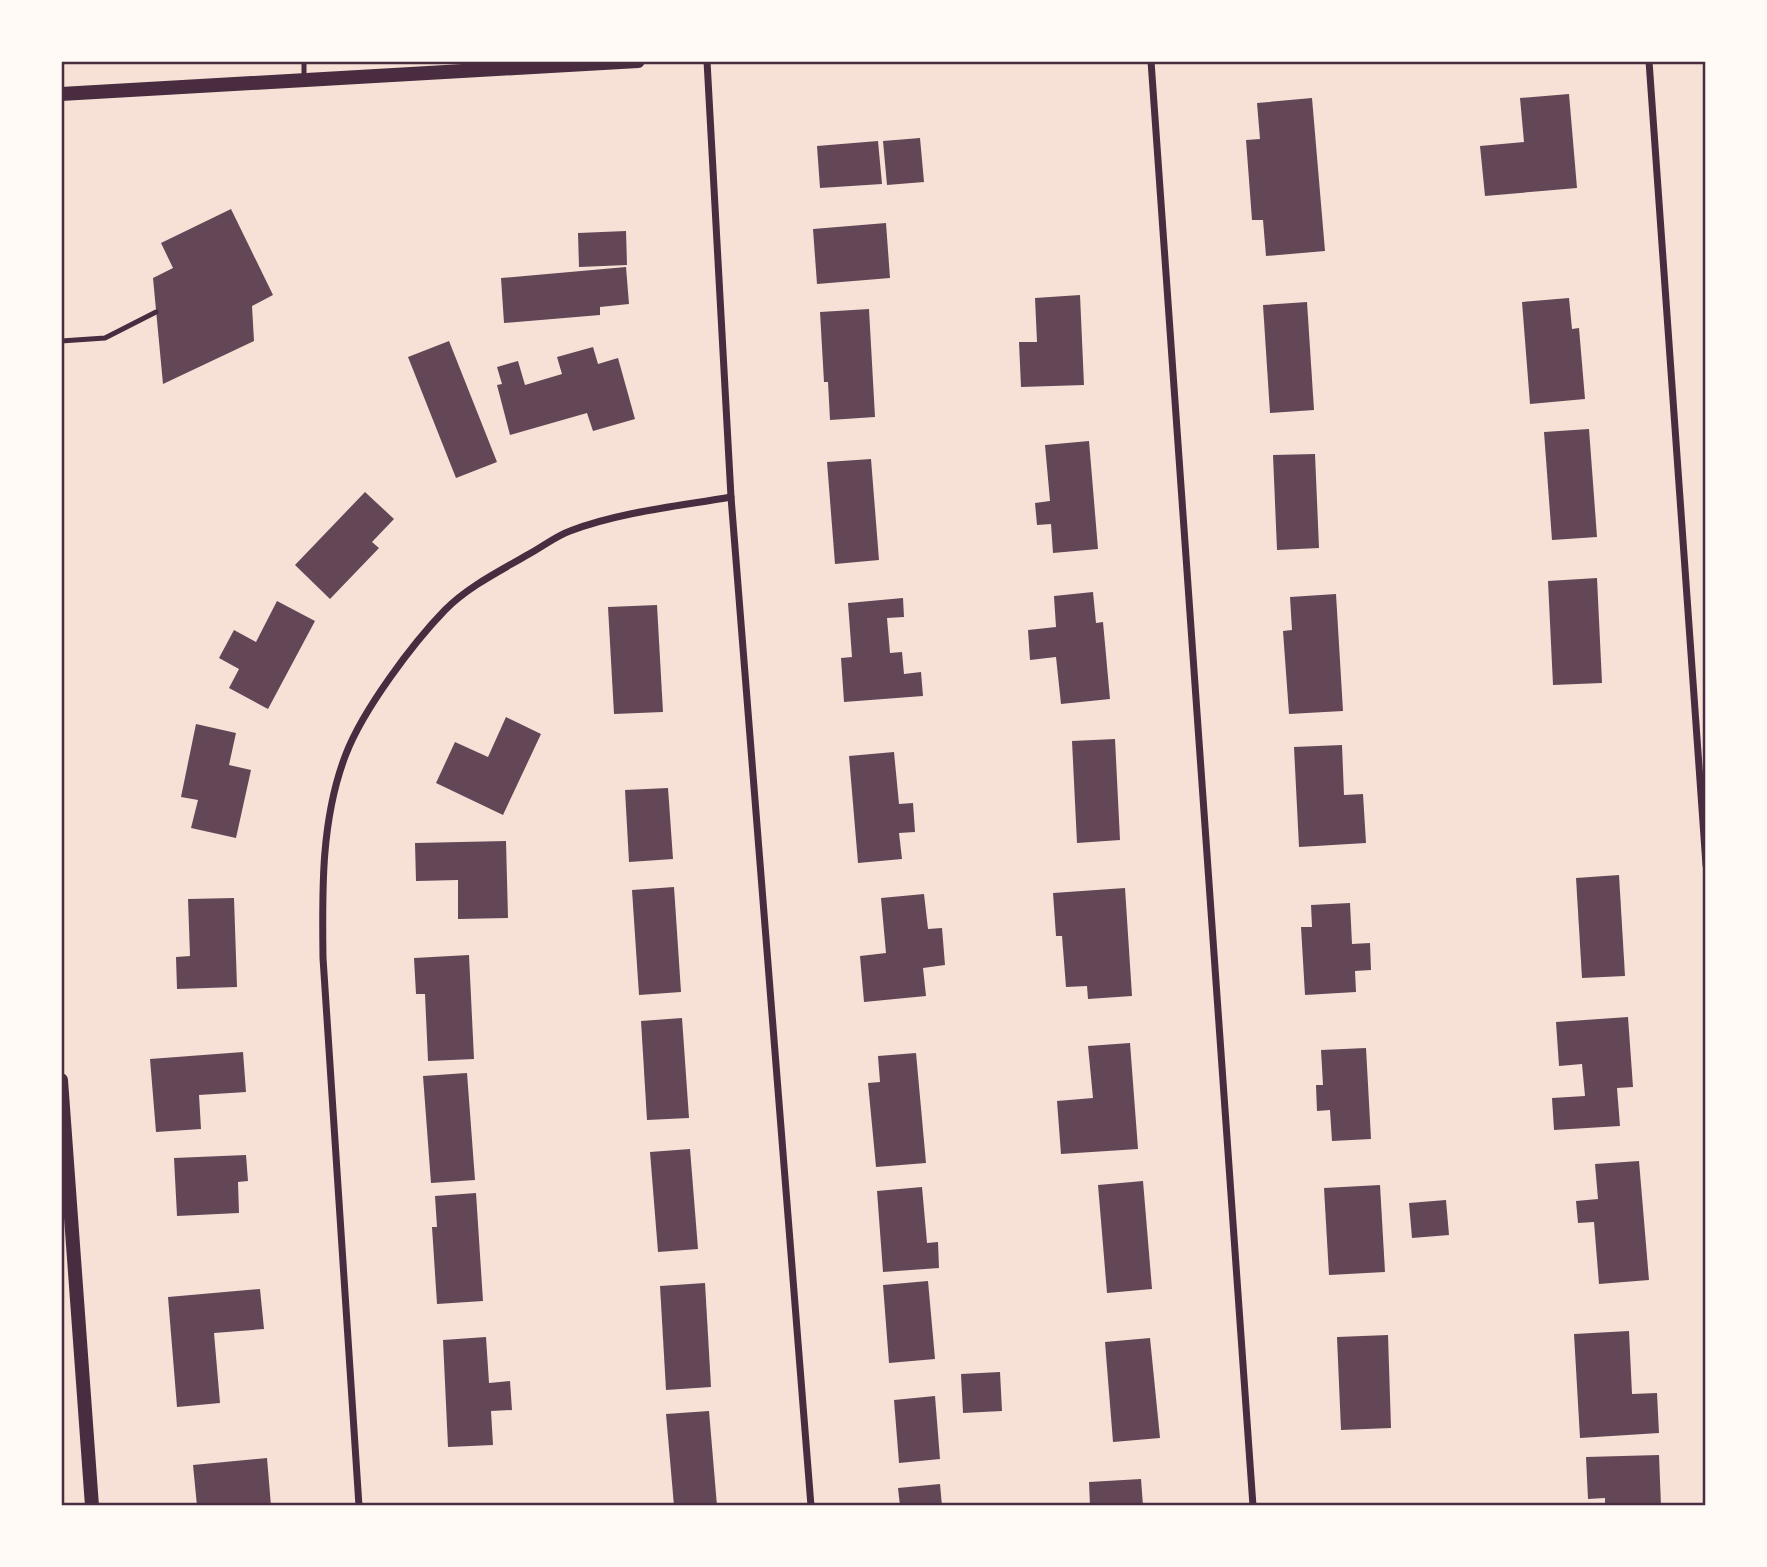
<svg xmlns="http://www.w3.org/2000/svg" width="1767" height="1567" viewBox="0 0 1767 1567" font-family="'Asap Condensed',sans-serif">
<rect width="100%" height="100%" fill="#f7e1d7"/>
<g fill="#644757">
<path d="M1569 94 1577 188 1485 196 1480 146 1524 142 1520 98Z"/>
<path d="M1312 98 1325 251 1266 256 1263 220H1252L1246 140 1260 139 1257 103Z"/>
<path d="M920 138 924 182 887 185 883 141Z"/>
<path d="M878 141 882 184 820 188 817 146Z"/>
<path d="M231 209 273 295 252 306 254 341 163 384 153 278 173 268 161 243Z"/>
<path d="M886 223 890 278 817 284 813 229Z"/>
<path d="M626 231 627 265 579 267 578 233Z"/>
<path d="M626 267 629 304 600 307V315L504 323 501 278Z"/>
<path d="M1080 295 1084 385 1021 387 1019 342H1037L1035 298Z"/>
<path d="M1569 298 1572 329 1579 328 1585 399 1530 404 1522 302Z"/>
<path d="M1307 302 1314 410 1270 413 1263 305Z"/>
<path d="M869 309 875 417 830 420 828 382H824L820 312Z"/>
<path d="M449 341 497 462 456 478 408 357Z"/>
<path d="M593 347 598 364 618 358 635 419 593 431 587 413 510 435 497 385 502 384 497 367 518 361 525 385 562 374 557 357Z"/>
<path d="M1589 429 1597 537 1552 540 1544 432Z"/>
<path d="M1089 441 1098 549 1053 553 1051 524 1037 525 1035 503 1050 501 1045 445Z"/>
<path d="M1315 454 1319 548 1277 550 1273 455Z"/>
<path d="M871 459 879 560 835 564 827 462Z"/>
<path d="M365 492 394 519 372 542 379 548 330 599 295 565Z"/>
<path d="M1597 578 1602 683 1553 685 1548 581Z"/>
<path d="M1093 592 1096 623 1103 622 1110 699 1061 704 1056 657 1030 660 1028 630 1056 627 1054 596Z"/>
<path d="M1336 594 1343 711 1289 714 1283 631 1292 630 1290 597Z"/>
<path d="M903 598 904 617 887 618 890 653 902 652 904 674 921 672 923 696 844 702 841 658 852 657 848 603Z"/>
<path d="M277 601 315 621 268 709 229 688 239 669 219 658 234 630 256 642Z"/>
<path d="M657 605 663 712 614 714 608 607Z"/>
<path d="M506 717 541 734 503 815 436 783 455 742 488 757Z"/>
<path d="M196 724 236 733 229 765 251 770 236 838 191 828 198 800 181 797Z"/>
<path d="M1115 739 1120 840 1077 843 1072 741Z"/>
<path d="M1342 745 1344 795 1363 794 1366 843 1299 847 1294 747Z"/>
<path d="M894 752 899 804 913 803 915 832 899 833 902 859 858 863 849 756Z"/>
<path d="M668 788 673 859 629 862 625 790Z"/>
<path d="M506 841 508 918 458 919V880L416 881 415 843Z"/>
<path d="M1619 875 1625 976 1582 978 1576 878Z"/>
<path d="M674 887 681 992 639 995 632 890Z"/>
<path d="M1125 888 1132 996 1088 999 1087 986 1066 987 1062 936H1056L1053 893Z"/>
<path d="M924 894 928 929 942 928 945 965 923 968 926 996 864 1002 860 956 886 953 881 898Z"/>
<path d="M234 898 237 987 177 989 176 957 190 956 188 899Z"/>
<path d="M1350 903 1352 944 1370 943 1371 970 1355 971 1356 992 1305 995 1301 927H1312L1311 905Z"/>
<path d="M469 955 474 1059 428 1061 425 994H416L414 958Z"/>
<path d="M1628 1017 1633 1087 1617 1088 1620 1126 1554 1130 1552 1098 1585 1096 1582 1064 1559 1066 1556 1022Z"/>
<path d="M682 1018 689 1118 647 1120 641 1021Z"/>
<path d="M1130 1043 1138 1149 1061 1154 1057 1101 1093 1098 1088 1046Z"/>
<path d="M1366 1048 1371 1139 1332 1141 1330 1110 1317 1111 1316 1085H1323L1321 1050Z"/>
<path d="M243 1052 246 1092 199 1095 201 1129 156 1132 150 1059Z"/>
<path d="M916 1053 926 1163 876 1167 868 1083 880 1082 878 1056Z"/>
<path d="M467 1073 475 1180 431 1183 423 1076Z"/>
<path d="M690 1149 698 1249 658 1252 650 1152Z"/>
<path d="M246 1155 248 1181 238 1182 239 1213 177 1216 174 1158Z"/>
<path d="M1639 1161 1649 1280 1599 1284 1594 1222 1578 1223 1576 1201 1598 1199 1595 1164Z"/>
<path d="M1143 1181 1152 1289 1107 1293 1098 1185Z"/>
<path d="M1380 1185 1385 1272 1329 1275 1324 1188Z"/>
<path d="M922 1187 927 1243 938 1242 939 1268 883 1272 877 1191Z"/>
<path d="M476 1193 483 1301 437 1304 432 1227H437L435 1196Z"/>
<path d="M1446 1200 1449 1235 1412 1238 1409 1203Z"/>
<path d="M928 1281 935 1359 889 1363 883 1285Z"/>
<path d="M705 1283 711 1387 666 1390 660 1286Z"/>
<path d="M260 1289 264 1329 214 1333 220 1403 177 1407 168 1297Z"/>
<path d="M1629 1331 1632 1394 1657 1393 1659 1433 1580 1438 1574 1334Z"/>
<path d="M1388 1335 1391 1428 1341 1430 1337 1337Z"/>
<path d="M486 1337 489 1383 510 1381 512 1410 491 1411 493 1445 448 1447 443 1340Z"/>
<path d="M1150 1338 1160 1438 1113 1442 1105 1342Z"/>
<path d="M1000 1372 1002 1411 963 1413 961 1374Z"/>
<path d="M935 1396 940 1459 899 1463 894 1400Z"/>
<path d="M709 1411 717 1506H674L666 1414Z"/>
<path d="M1659 1455 1661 1506H1605V1498L1588 1499 1586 1457Z"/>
<path d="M267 1458 271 1506H197L193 1465Z"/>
<path d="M1141 1479 1143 1506H1090L1089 1482Z"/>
<path d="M940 1484 942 1506H900L898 1488Z"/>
</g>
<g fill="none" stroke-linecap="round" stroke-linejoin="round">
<g stroke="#4a2c40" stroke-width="5">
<path d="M304 61V79"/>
<path d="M61 341 105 338 156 312"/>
</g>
<g stroke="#4a2c40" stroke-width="7">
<path d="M707 61 731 497 811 1506"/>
<path d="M1151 61 1253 1506"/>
<path d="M1649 61 1706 865"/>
<path d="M359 1506 323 958C322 890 321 818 346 754 363 710 412 644 445 610 469 586 500 571 529 554 542 547 556 536 570 531 619 512 680 506 731 497"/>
</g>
<g stroke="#4a2c40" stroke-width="14">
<path d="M61 94 638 61"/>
<path d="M61 1080 92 1506"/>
</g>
</g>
<rect width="1767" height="1567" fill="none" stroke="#fffaf5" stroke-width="126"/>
<rect x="63" y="63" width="1641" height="1441" fill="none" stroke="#4a2c40" stroke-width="2.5"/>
</svg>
